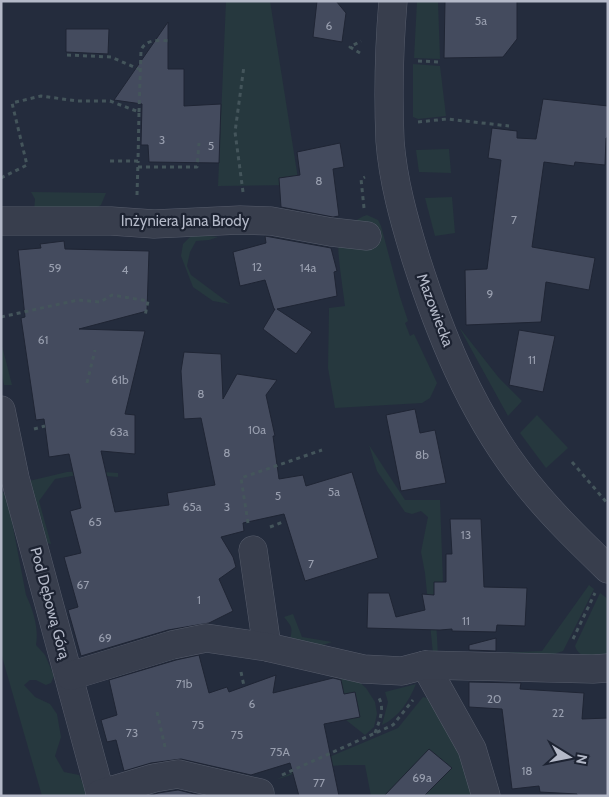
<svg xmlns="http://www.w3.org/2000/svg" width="609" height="797" viewBox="0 0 609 797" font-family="Cabin,sans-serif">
<rect width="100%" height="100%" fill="#242c3d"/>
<g fill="#26383e">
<path d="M226 1H270L299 185 218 186Z"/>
<path d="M417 1H438L440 59 414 58Z"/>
<path d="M413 64 440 66 446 116 418 119 413 117Z"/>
<path d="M449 149 451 173 419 172 416 150Z"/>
<path d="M31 192 106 193 101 205 93 210 34 211 35 199Z"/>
<path d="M452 197 455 233 435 236 425 198Z"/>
<path d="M367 215 378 220 381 226 400 297 408 321 405 323 410 336 414 334 437 383 430 398 422 403 335 408 328 368 329 310V308L345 306C344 295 336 248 339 242 342 231 356 218 367 215Z"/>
<path d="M193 234 218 237 209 240 196 241 190 252 187 266 191 275 230 304 213 301 193 287 181 256 183 244Z"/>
<path d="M459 327 499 378 522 401 508 416Z"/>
<path d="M1 342 12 385H4L1 369Z"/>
<path d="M537 415 568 448 546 468 520 433Z"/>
<path d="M369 445 405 500H440L443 582H434L438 656 433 654 425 573 421 552 428 517 421 511 412 514 405 512 377 471Z"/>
<path d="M86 471 118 473V477L83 474 55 479 39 501 51 544 47 543 29 481 67 472Z"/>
<path d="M1 491 7 496 26 595C33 610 39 628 36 645L45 655 54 676 51 683 46 685 36 680H30L24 685 35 697 50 704 57 714 61 737 55 756 64 772 79 775 85 788V796H42L1 653Z"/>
<path d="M589 585 594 589 563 651 545 657 453 655 542 651Z"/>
<path d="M600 593 608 599V655C594 656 580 661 575 646Z"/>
<path d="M293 614 302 637 332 642 317 647 290 640C293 627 292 627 284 617Z"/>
<path d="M351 675 366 688 375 702 377 714 374 727 365 735 346 720 360 716 355 692 344 694 340 676Z"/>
<path d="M416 684C409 701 399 717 382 725L388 702 385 692Z"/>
<path d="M423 697 431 699 444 716 470 776 472 796H371L365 765C343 765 321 765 299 772 291 774 285 778 277 779L398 728Z"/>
</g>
<g fill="#444b5e" stroke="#1f2534">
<path d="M317 1H336L346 13 342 42 313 37Z"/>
<path d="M445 1H517V39L503 57 444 58Z"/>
<path d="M168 22V69H184V106L221 104 219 163 149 162 148 145H141L142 104 114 100Z"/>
<path d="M66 29H109L108 54 66 52Z"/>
<path d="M543 99 608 106V138H606L605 165 575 162 574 166 544 162 532 247 595 258 589 290 546 282 541 322 466 325 465 270 487 269 501 160 488 158 492 128 517 131V138L536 139Z"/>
<path d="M340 143 344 167 333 169 339 216 333 217 281 207 279 178 300 175 297 152Z"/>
<path d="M265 236 331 248 337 271 334 272 337 296 277 309 312 332 296 354 263 329 275 309H274L265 280 240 286 233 252 266 243Z"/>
<path d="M64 241 65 249 149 251 147 311 79 329 145 331 125 414 135 415V454L101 451 115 512 169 505 167 493 215 485 201 418 184 419 181 371 184 352 221 354 223 399 237 374 277 380 266 395 275 436H273L279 479 303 475 306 486 352 472 378 558 305 581 284 514 243 523 244 531 221 537 233 557 236 567 219 579 233 611 209 623 168 630 81 656 68 610 78 607 64 557 81 553 70 511 81 508 69 454 49 457 44 419 36 420 21 318 25 317 18 250 41 248 40 244Z"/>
<path d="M519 330 555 336 543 392 509 385Z"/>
<path d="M415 409 420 433 435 430 446 483 401 491 386 415Z"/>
<path d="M450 519H481L484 587 527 588 525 626 497 625 496 632 452 631V629L440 630 367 628 368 593H389L396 617 425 610 422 594 434 595V582H446V554H452Z"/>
<path d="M496 638V651L469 650V645Z"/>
<path d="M199 655 209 693 227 687 229 692 276 675 273 693 333 678 341 680 344 694 355 692 360 717 324 724 339 796H299L290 763 251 775 181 759 151 763 124 771 116 740 107 742 101 720 117 715 109 680 176 660Z"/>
<path d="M469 682 521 683 520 689 584 693 582 719 608 718V796H577V794L540 792 539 786 512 789 502 709 469 707Z"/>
<path d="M429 749 452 768 424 796H384Z"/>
<path d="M178 790 203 796H149L158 793Z"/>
</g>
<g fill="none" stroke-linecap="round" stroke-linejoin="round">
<defs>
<g id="minor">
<path d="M393 1C389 48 388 94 390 141 393 181 404 220 416 259 440 334 470 408 518 472 544 507 576 538 608 569"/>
<path d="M1 221H111L154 224 240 220 271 221 331 232 367 236"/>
<path d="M1 410 15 478 101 796"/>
<path d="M253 550 267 647"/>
<path d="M425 665 472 749 486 796"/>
<path d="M70 676 172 645 206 638 267 647 363 669 402 671 425 665 593 669 608 668"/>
<path d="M100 794 154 778 178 774 260 793"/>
</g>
</defs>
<use href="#minor" stroke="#565c6b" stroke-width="29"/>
<g stroke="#44555b" stroke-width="3" stroke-dasharray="4 4" stroke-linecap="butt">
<path d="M360 53 350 47 361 41"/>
<path d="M67 55 111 57 141 70"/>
<path d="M418 61 440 62"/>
<path d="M139 112 141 50C146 39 159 40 170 41"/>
<path d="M418 122 447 119 509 126"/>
<path d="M138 167H197L199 143"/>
<path d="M1 178 27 165 12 103 41 96 77 101H110L139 112 138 161H110"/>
<path d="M243 192 235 132 244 66"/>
<path d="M137 195 138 161"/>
<path d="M364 208 361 179 365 177"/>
<path d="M1 317 78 300 100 302 112 295 148 301 145 316"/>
<path d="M87 383 95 350"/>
<path d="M34 429 45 426"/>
<path d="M572 462 608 504"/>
<path d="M248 523 241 478 322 450"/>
<path d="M270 527 283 522"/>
<path d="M573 639 595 593"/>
<path d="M241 672 244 686"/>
<path d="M157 712 165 747"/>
<path d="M375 733C379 722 385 709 379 698"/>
<path d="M282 775 393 725 413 700"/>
</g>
<use href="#minor" stroke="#383e4d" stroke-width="28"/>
</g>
<g text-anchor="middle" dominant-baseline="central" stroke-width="4.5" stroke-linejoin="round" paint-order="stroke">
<g font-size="12" fill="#989eae">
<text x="481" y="20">5a</text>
<text x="329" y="25">6</text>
<text x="162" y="139">3</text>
<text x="211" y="145">5</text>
<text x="319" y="180">8</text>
<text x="514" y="219">7</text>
<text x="257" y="266">12</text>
<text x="55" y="267">59</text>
<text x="308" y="267">14a</text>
<text x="125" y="269">4</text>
<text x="490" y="293">9</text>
<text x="43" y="339">61</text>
<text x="532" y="359">11</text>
<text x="120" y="379">61b</text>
<text x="201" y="393">8</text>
<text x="257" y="429">10a</text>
<text x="119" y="431">63a</text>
<text x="227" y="452">8</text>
<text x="422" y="454">8b</text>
<text x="334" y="491">5a</text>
<text x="278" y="495">5</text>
<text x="192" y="506">65a</text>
<text x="227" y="506">3</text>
<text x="95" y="521">65</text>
<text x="466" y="534">13</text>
<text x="311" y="563">7</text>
<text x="83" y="584">67</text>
<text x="199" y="599">1</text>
<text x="466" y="620">11</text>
<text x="105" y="637">69</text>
<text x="184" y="683">71b</text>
<text x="494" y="698">20</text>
<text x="252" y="703">6</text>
<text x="558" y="712">22</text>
<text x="198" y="724">75</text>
<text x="132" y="732">73</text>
<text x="237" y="734">75</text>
<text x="280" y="751">75A</text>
<text x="527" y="770">18</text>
<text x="422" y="777">69a</text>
<text x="319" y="782">77</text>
</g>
<g font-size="15" fill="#b4b9c8" stroke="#1d2332">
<text x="185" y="221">Inżyniera Jana Brody</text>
<text transform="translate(435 310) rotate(69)">Mazowiecka</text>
<text transform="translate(50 603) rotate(75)">Pod Dębową Górą</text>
</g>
</g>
<rect width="609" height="797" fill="none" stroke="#b4b9c8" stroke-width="5"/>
<g transform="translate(569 757) rotate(100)" stroke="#1d2332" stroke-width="4" paint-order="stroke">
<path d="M0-4L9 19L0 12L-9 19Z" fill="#b4b9c8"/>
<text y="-8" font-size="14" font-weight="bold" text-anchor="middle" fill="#b4b9c8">N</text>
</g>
</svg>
